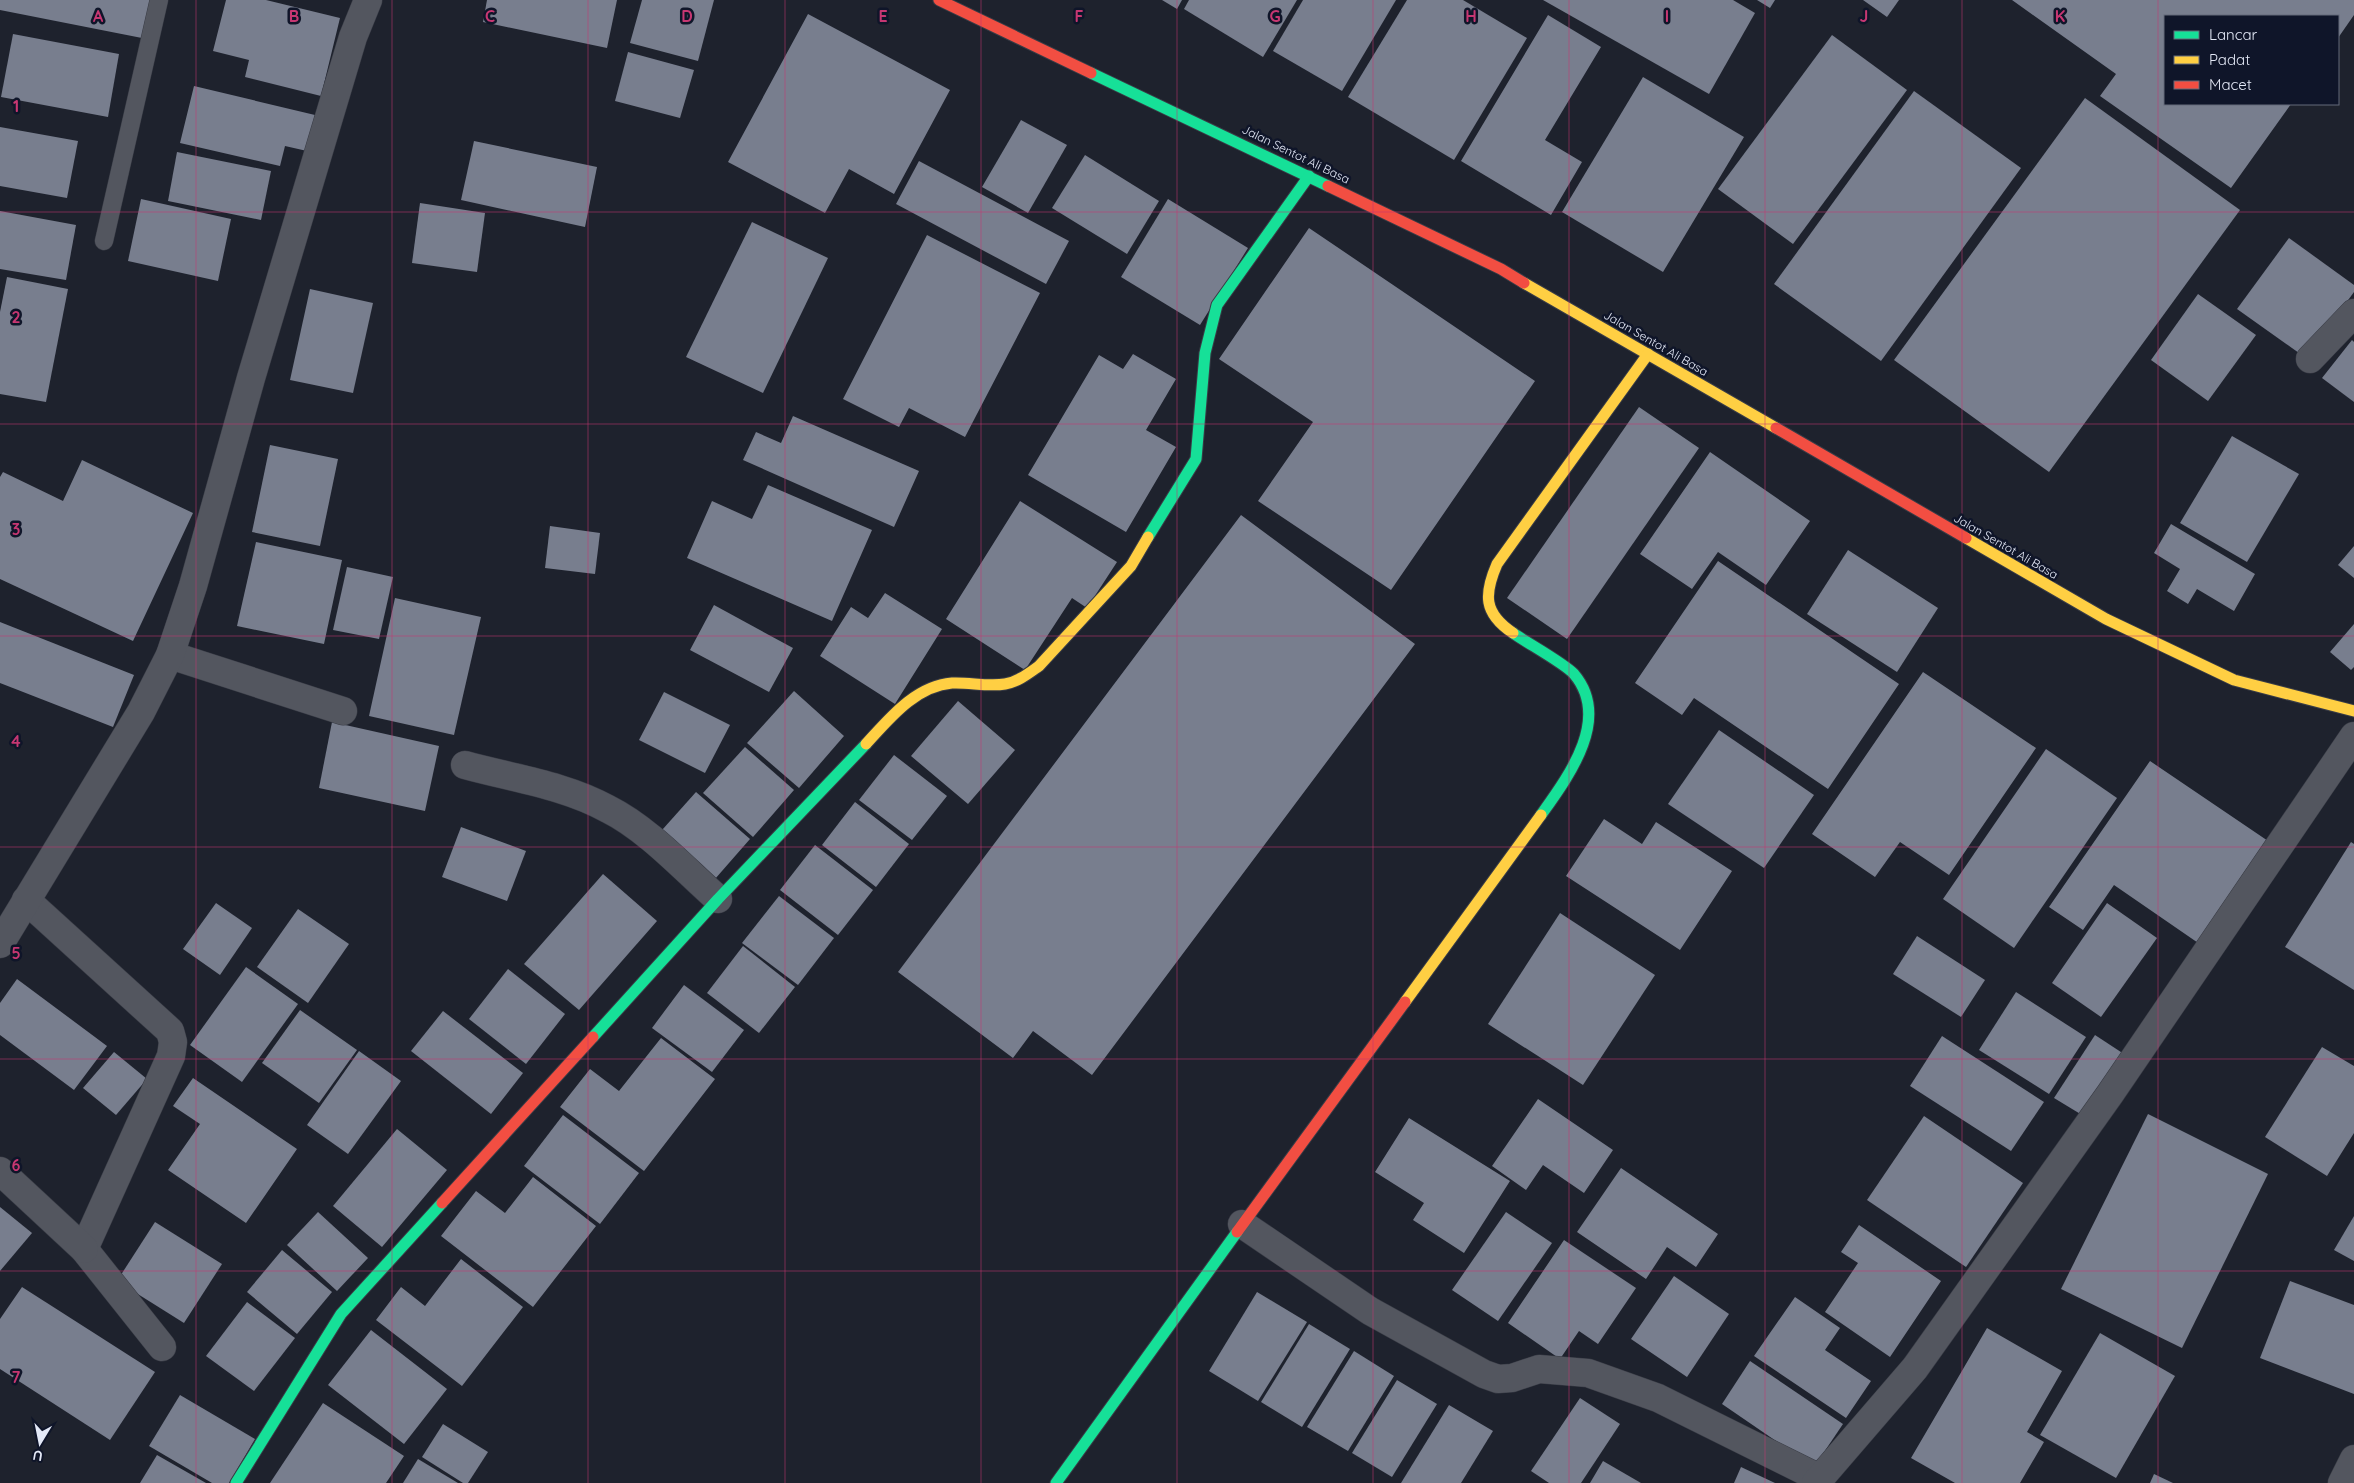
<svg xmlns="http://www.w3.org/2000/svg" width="2354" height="1483" viewBox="0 0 2354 1483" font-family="Quicksand,sans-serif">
<rect width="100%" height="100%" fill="#1e222d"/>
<g fill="#787e8e">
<path d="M0 0H155L147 39 0 10Z"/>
<path d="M226 0H266L340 18 321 96 245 77 249 60 213 51Z"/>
<path d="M487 0H617L607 48 483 22Z"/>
<path d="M642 0H714L698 61 630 43Z"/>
<path d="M1162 0H1182L1177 9Z"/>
<path d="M1189 0H1297L1263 57 1184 9Z"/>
<path d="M1303 0H1396L1342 91 1273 51Z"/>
<path d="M1407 0H1463L1527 38 1454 160 1348 97Z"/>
<path d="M1543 0H1733L1755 13 1709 94Z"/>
<path d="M1757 0H1775L1770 8Z"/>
<path d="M1863 0H1899L1887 17Z"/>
<path d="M2012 0H2354V15L2338 38V16H2165V104H2291L2231 188 2100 96 2116 74Z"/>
<path d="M808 14 950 90 894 194 849 169 825 213 728 162Z"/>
<path d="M1548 15 1601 47 1545 140 1582 162 1551 215 1461 161Z"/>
<path d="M13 34 119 54 108 117 1 97Z"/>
<path d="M1832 35 1907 90 1793 244 1718 189Z"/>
<path d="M628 52 694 70 680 118 615 101Z"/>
<path d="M1643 77 1744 137 1663 272 1562 212Z"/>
<path d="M194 86 315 115 307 151 285 146 280 166 180 143Z"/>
<path d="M1914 91 2021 168 1881 361 1774 284Z"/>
<path d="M2085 98 2240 210 2049 472 1894 360Z"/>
<path d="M1021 120 1067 145 1028 213 982 187Z"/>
<path d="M0 127 78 141 67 198 0 186Z"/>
<path d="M474 141 597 167 585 227 461 200Z"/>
<path d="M177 152 271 171 261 220 168 201Z"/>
<path d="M1085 155 1159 201 1127 254 1052 208Z"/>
<path d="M919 161 1069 241 1046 284 896 204Z"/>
<path d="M141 199 231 219 218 281 128 261Z"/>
<path d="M1168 199 1248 248 1200 325 1121 277Z"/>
<path d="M420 203 485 213 477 272 412 263Z"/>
<path d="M0 211 76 225 66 280 0 269Z"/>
<path d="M752 222 828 258 763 393 686 357Z"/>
<path d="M1309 228 1535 381 1391 590 1258 501 1313 422 1219 359Z"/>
<path d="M927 235 1040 293 965 437 909 408 899 427 843 399Z"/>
<path d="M2289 238 2354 285V292L2306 358 2237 309Z"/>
<path d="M7 277 68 289 46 402 0 394V312Z"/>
<path d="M310 289 373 303 353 393 290 380Z"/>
<path d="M2198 294 2256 335 2208 401 2151 360Z"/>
<path d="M2352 340 2354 342V402L2322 378Z"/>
<path d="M1133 354 1176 379 1146 430 1176 447 1126 532 1028 475 1099 355 1123 369Z"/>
<path d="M1639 407 1699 448 1567 639 1507 598Z"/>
<path d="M793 416 919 471 894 527 743 460 756 432 781 443Z"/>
<path d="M2232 436 2299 474 2247 562 2180 523Z"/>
<path d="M270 445 338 459 320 546 252 532Z"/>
<path d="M1710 452 1810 521 1766 585 1718 552 1692 589 1640 554Z"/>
<path d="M82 460 193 513 133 641 0 579V477L3 472 63 501Z"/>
<path d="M768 485 872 530 832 621 687 558 712 501 752 519Z"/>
<path d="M1020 501 1117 562 1087 608 1072 598 1025 670 946 619Z"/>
<path d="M1241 515 1415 644 1092 1075 1033 1031 1013 1058 898 972Z"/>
<path d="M2171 524 2255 574 2234 611 2197 589 2188 604 2167 591 2180 569 2154 553Z"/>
<path d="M550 526 600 533 595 574 545 568Z"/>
<path d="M256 542 342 560 324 644 237 626Z"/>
<path d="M2354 546V578L2338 565Z"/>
<path d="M1848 550 1938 608 1897 672 1807 614Z"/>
<path d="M1718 561 1899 684 1828 789 1694 698 1682 715 1635 683Z"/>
<path d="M347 567 393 577 379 639 333 630Z"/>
<path d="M885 593 942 629 895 704 820 656 851 607 868 618Z"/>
<path d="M395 598 481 617 454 735 369 716Z"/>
<path d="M714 605 793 648 769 692 690 650Z"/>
<path d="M0 622 134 675 113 727 0 683Z"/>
<path d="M2354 624V667L2351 670 2330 652Z"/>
<path d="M1923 672 2036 748 1949 875 1900 842 1875 877 1812 834Z"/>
<path d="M794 691 844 736 799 788 747 743Z"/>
<path d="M664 692 730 725 705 773 639 740Z"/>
<path d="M958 701 1015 750 968 804 911 756Z"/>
<path d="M332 722 439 746 425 811 319 788Z"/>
<path d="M1719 730 1814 795 1764 868 1668 804Z"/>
<path d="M745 747 794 790 753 837 703 793Z"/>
<path d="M2046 749 2117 798 2014 948 1943 899Z"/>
<path d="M894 755 947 796 912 840 859 800Z"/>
<path d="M2150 761 2274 845 2204 947 2114 885 2083 930 2049 907Z"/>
<path d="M696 792 750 839 708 887 654 839Z"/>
<path d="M855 802 909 844 876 887 822 845Z"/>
<path d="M1604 819 1642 844 1656 822 1732 871 1680 950 1566 876Z"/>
<path d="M461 827 526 851 507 901 442 877Z"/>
<path d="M2351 842 2354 844V990L2285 947Z"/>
<path d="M815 845 873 890 838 935 780 890Z"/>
<path d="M603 874 657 921 579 1010 524 964Z"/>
<path d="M779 896 834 938 798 985 742 943Z"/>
<path d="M216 903 252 928 220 975 183 949Z"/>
<path d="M2107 903 2157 938 2101 1017 2052 983Z"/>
<path d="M298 909 349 944 308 1003 257 967Z"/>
<path d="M1560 913 1655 975 1583 1085 1488 1024Z"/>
<path d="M1917 936 1985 980 1961 1017 1893 974Z"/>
<path d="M743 946 795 987 759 1033 707 993Z"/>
<path d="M246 967 298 1004 242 1082 190 1045Z"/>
<path d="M508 969 565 1014 526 1064 469 1019Z"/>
<path d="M17 979 107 1046 74 1090 0 1035V1003Z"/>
<path d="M684 985 744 1030 712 1072 652 1028Z"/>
<path d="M2016 992 2086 1037 2049 1094 1979 1050Z"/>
<path d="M300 1010 357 1050 319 1103 262 1063Z"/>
<path d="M443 1011 523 1073 491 1114 411 1051Z"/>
<path d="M2095 1035 2127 1056 2087 1118 2054 1098Z"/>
<path d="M1942 1036 2044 1102 2011 1151 1910 1086Z"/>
<path d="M661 1038 715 1079 644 1171 560 1107 590 1069 619 1091Z"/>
<path d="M2322 1047 2354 1066V1133L2327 1176 2265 1137Z"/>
<path d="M359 1051 401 1081 348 1154 307 1125Z"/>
<path d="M114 1052 147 1079 116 1115 83 1088Z"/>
<path d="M193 1078 297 1149 246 1223 168 1170 200 1124 173 1106Z"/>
<path d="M1538 1099 1613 1150 1584 1193 1543 1165 1526 1190 1492 1166Z"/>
<path d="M2148 1114 2268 1174 2182 1348 2061 1289Z"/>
<path d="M563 1115 639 1173 600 1224 524 1166Z"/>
<path d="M1924 1116 2023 1183 1966 1267 1867 1200Z"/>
<path d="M1409 1118 1510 1181 1464 1253 1413 1220 1424 1203 1375 1172Z"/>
<path d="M397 1129 447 1170 382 1247 333 1206Z"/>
<path d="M1621 1168 1718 1234 1696 1267 1667 1247 1646 1279 1577 1232Z"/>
<path d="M533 1177 596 1226 533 1307 441 1236 476 1191 505 1213Z"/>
<path d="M0 1207 32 1233 0 1271Z"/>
<path d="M318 1212 368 1258 337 1291 287 1245Z"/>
<path d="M1506 1212 1552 1243 1498 1321 1452 1290Z"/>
<path d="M2354 1216V1261L2334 1250Z"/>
<path d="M155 1222 222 1264 184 1323 117 1281Z"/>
<path d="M1859 1225 1941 1281 1890 1357 1825 1312 1858 1263 1841 1252Z"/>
<path d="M1564 1240 1636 1288 1598 1344 1579 1331 1560 1359 1508 1323Z"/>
<path d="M282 1250 332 1292 297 1334 247 1292Z"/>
<path d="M461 1259 523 1307 462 1386 376 1320 401 1287 425 1306Z"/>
<path d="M1674 1276 1729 1314 1687 1377 1631 1339Z"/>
<path d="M2290 1281 2354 1305V1394L2260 1358Z"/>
<path d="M22 1287 155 1372 110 1440 0 1369V1319Z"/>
<path d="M1257 1292 1307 1322 1258 1401 1209 1371Z"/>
<path d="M1795 1297 1840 1328 1825 1350 1871 1381 1846 1418 1754 1356Z"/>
<path d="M247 1302 295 1338 254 1391 206 1356Z"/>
<path d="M1309 1324 1350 1349 1302 1427 1261 1402Z"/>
<path d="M1987 1328 2062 1371 2027 1432 2044 1442 2020 1483H1955L1911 1458Z"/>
<path d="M371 1330 447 1389 404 1444 328 1385Z"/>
<path d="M2100 1333 2175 1376 2116 1478 2040 1435Z"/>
<path d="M1354 1351 1394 1376 1348 1451 1307 1427Z"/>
<path d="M1750 1361 1843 1424 1814 1467 1722 1404Z"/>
<path d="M1397 1380 1437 1404 1392 1477 1352 1453Z"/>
<path d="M180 1395 255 1439 229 1483H212L149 1446Z"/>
<path d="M1580 1398 1620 1424 1581 1483H1549L1531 1471Z"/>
<path d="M323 1403 404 1456 386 1483H270Z"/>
<path d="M1449 1405 1493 1431 1461 1483H1401Z"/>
<path d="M443 1424 488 1452 468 1483H463L422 1457Z"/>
<path d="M157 1455 206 1483H140Z"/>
<path d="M418 1459 458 1483H403Z"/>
<path d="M1603 1461 1641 1483H1590Z"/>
<path d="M1741 1467 1775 1483H1734Z"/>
<path d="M2154 1474 2173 1483H2150Z"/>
</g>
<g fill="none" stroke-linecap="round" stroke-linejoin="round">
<defs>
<path id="lane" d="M104 241 159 0"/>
<g id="street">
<path d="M2310 359 2354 313"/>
<path d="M170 655 343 711"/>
<path d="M465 765C512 778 565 785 608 809 648 829 684 869 718 899"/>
<path d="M26 900 170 1031 173 1042 171 1056 84 1249 162 1347"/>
<path d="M0 944 141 712 170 655 193 586 251 378 353 37 368 0"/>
<path d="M0 1171 84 1249"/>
<path d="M1242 1224 1370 1311 1484 1374 1498 1379 1512 1378 1539 1369 1588 1373 1658 1398 1819 1478"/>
<path d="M1816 1483 1915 1368 2110 1094 2354 736"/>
<path d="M2342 1483 2354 1459"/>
</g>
<g id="fast">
<path d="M1091 73 1328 186"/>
<path d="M1148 537 1196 459 1205 353 1217 305 1309 176"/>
<path d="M1513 633C1527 643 1564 663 1574 674 1612 719 1568 777 1541 815"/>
<path d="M593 1037 718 899 866 744"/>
<path d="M236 1483 341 1314 442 1203"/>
<path d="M1056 1483 1237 1232"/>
</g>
<g id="slow">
<path d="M1524 283 1776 428"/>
<path d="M1966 538 2106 619 2234 680 2354 711"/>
<path d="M1513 633C1483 613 1484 594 1497 564L1648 354"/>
<path d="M866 744C889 719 915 686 952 683 969 682 988 687 1005 684 1018 682 1029 673 1039 666L1131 566 1148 537"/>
<path d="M1405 1002 1541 815"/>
</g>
<g id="jam">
<path d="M939 0 1091 73"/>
<path d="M1328 186 1501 269 1524 283"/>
<path d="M1776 428 1966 538"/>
<path d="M442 1203 593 1037"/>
<path d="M1237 1232 1405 1002"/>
</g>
</defs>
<use href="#lane" stroke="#393c46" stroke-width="19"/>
<use href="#street" stroke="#393c46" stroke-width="29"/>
<use href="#fast" stroke="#393c46" stroke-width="13"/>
<use href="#slow" stroke="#393c46" stroke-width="13"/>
<use href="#jam" stroke="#393c46" stroke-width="13"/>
<use href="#lane" stroke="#53565f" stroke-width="18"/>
<use href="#street" stroke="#53565f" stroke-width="28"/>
<use href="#fast" stroke="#16e098" stroke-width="11"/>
<use href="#slow" stroke="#ffcf43" stroke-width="11"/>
<use href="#jam" stroke="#f24e42" stroke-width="11"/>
</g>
<path fill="none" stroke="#c73772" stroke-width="1" stroke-opacity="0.55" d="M196 0V1483M392 0V1483M588 0V1483M785 0V1483M981 0V1483M1177 0V1483M1373 0V1483M1569 0V1483M1765 0V1483M1962 0V1483M2158 0V1483M0 212H2354M0 424H2354M0 636H2354M0 847H2354M0 1059H2354M0 1271H2354"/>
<g text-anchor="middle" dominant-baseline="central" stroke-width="5" stroke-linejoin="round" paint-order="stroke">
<g font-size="12" fill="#e4e9f7" stroke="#0f1529">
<text transform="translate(1296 154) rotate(26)">Jalan Sentot Ali Basa</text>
<text transform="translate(1656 343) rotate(30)">Jalan Sentot Ali Basa</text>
<text transform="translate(2006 546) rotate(30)">Jalan Sentot Ali Basa</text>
</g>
</g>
<g font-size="16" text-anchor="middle" font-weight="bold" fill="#c73772" stroke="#0f1529" stroke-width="5" stroke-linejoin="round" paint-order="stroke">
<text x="98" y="22">A</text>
<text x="294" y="22">B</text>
<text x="490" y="22">C</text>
<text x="687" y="22">D</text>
<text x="883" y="22">E</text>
<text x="1079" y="22">F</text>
<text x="1275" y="22">G</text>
<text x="1471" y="22">H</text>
<text x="1667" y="22">I</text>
<text x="1864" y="22">J</text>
<text x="2060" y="22">K</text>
<text x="16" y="112">1</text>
<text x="16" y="323">2</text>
<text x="16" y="535">3</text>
<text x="16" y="747">4</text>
<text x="16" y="959">5</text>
<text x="16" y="1171">6</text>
<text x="16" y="1383">7</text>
</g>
<rect x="2164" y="15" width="175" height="90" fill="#0f1529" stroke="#646a7b"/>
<rect x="2174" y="31" width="25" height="8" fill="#16e098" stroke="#646a7b"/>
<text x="2209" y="40" font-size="15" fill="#e4e9f7">Lancar</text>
<rect x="2174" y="56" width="25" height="8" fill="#ffcf43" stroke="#646a7b"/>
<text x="2209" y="65" font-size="15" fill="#e4e9f7">Padat</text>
<rect x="2174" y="81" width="25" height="8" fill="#f24e42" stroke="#646a7b"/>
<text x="2209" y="90" font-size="15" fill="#e4e9f7">Macet</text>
<g transform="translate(40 1443) rotate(190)" stroke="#0f1529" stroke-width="4" paint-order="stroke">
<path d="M0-4L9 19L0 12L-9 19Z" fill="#e4e9f7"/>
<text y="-8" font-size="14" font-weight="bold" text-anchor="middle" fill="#e4e9f7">U</text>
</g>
</svg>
